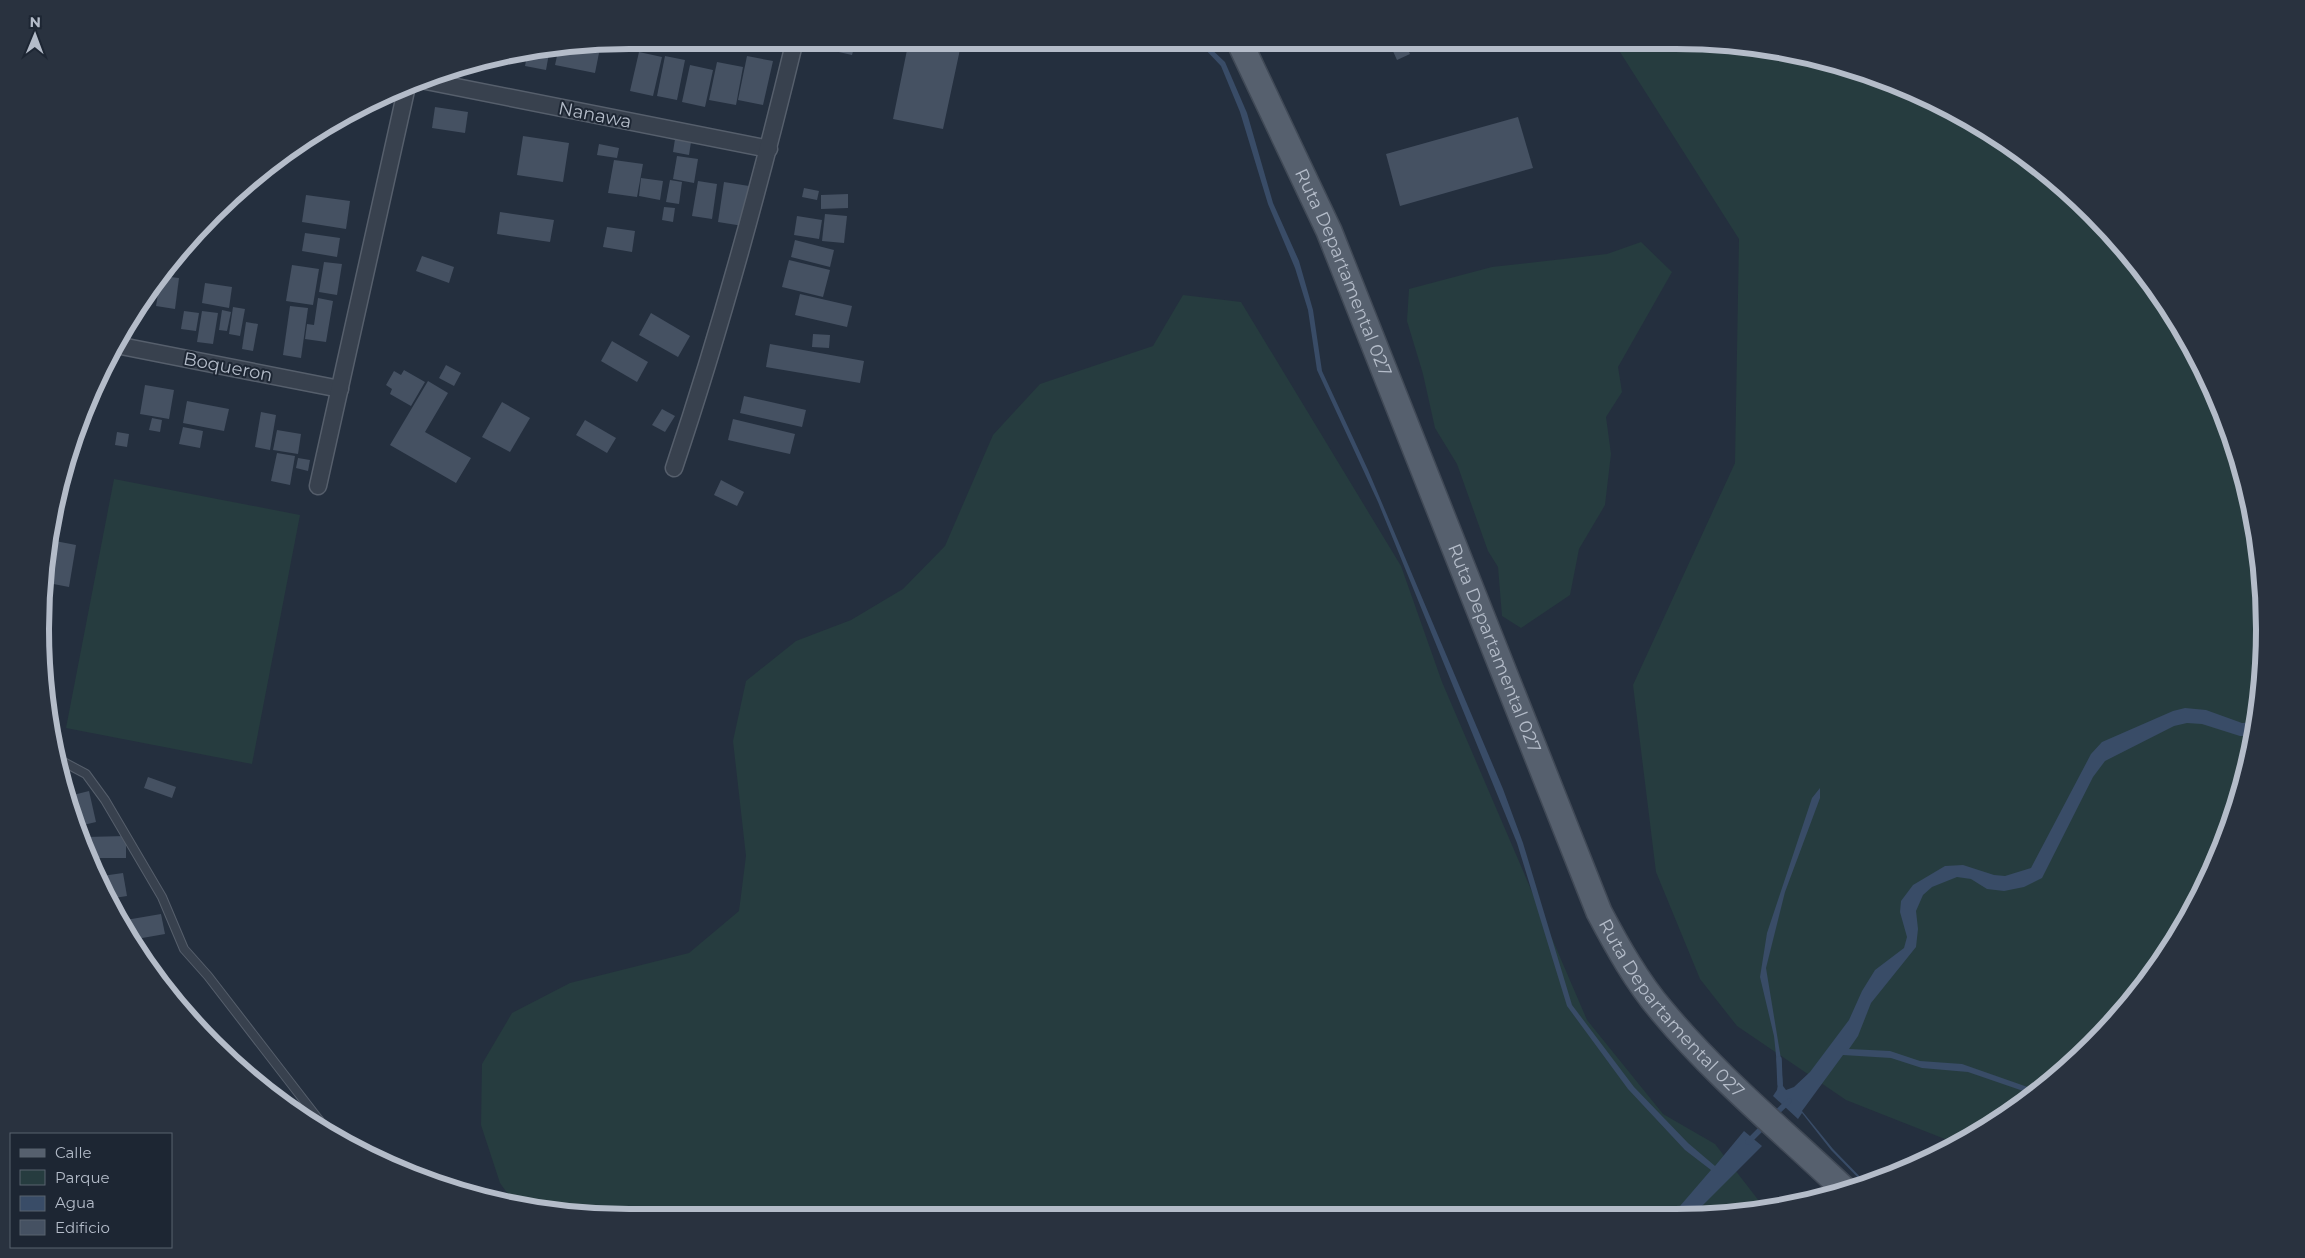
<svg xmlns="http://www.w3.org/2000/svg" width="2305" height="1258" viewBox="0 0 2305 1258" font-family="Montserrat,sans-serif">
<rect width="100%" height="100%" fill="#242f3e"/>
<g fill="#263c3f">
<path d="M1613 41H1714L1829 60 1970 119 2064 186 2143 270 2204 368 2245 476 2264 590 2260 706 2234 818 2186 923 2119 1018 2003 1119 1955 1143 1846 1100 1737 1026 1700 979 1656 872 1633 685 1735 463 1739 239Z"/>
<path d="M1641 242 1672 272 1618 367 1622 392 1606 417 1611 454 1605 505 1579 549 1570 595 1521 628 1502 616 1498 567 1488 551 1457 464 1435 428 1423 374 1407 321 1409 289 1492 267 1607 254Z"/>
<path d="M1183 295 1241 302 1401 566 1442 682 1587 1020 1663 1114 1715 1144 1766 1210 1753 1213 591 1217 515 1204 500 1183 481 1125 482 1064 512 1013 570 983 689 953 739 911 746 856 733 741 746 681 796 641 851 620 903 589 945 546 993 435 1040 384 1153 346Z"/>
<path d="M114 479 300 515 252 764 66 728Z"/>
</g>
<g fill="#394c67">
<path d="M1187 41 1205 43 1225 62 1247 113 1273 203 1299 261 1313 310 1322 371 1368 470 1503 789 1523 843 1572 1005 1634 1087 1688 1143 1715 1166 1744 1131 1762 1146 1695 1213H1674L1711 1170 1685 1150 1628 1089 1567 1006 1517 843 1378 502 1317 370 1308 310 1295 268 1268 204 1240 112 1221 66 1203 47 1187 43Z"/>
<path d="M2185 708 2206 710 2242 723 2256 722 2253 736H2240L2202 724 2187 723 2174 726 2105 761 2093 777 2042 878 2024 887 2004 891 1987 889 1971 879 1957 877 1932 887 1923 895 1916 911 1918 929 1916 947 1871 1003 1858 1036 1849 1049 1890 1051 1920 1061 1962 1064 2036 1090 2032 1094 1968 1072 1922 1068 1891 1058 1843 1055 1802 1111 1833 1149 1868 1185 1866 1186 1831 1150 1802 1113 1798 1119 1773 1096 1777 1090 1779 1077 1782 1075 1783 1086 1786 1090 1794 1087 1810 1072 1849 1020 1862 991 1875 970 1904 948 1907 937 1900 912 1901 901 1913 885 1945 866 1963 865 1994 875 2005 876 2031 868 2091 754 2102 742 2173 711Z"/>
<path d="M1820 788V798L1785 892 1766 968 1782 1065H1777L1774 1036 1760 977 1767 933 1812 798Z"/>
</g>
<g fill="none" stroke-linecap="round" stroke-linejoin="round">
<g stroke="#394c67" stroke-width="5.5">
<path d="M1779 1059 1780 1084"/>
<path d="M1774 1115 1789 1101"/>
<path d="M1748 1142 1766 1124"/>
</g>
</g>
<g fill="#455162">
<path d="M823 40H856L852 55 821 48Z"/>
<path d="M919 40H962L943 129 893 119 908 45 917 46Z"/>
<path d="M601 43 595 73 555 65 559 47Z"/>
<path d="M1405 43 1410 54 1397 60 1392 49Z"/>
<path d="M550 48 546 70 525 66 528 50Z"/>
<path d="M523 50 521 56 507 53 514 51Z"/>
<path d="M639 52 662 57 653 96 630 91Z"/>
<path d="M665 56 685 60 677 100 657 96Z"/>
<path d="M747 56 773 61 763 105 738 100Z"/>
<path d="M717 62 743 67 736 105 709 100Z"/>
<path d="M690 65 713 70 705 107 682 102Z"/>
<path d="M435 107 468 112 465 133 432 128Z"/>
<path d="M1518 117 1533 168 1400 206 1386 154Z"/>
<path d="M523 136 569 143 563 182 517 175Z"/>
<path d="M675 139 691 142 689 155 673 152Z"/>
<path d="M599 144 619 148 617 158 597 155Z"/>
<path d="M677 156 698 159 694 183 673 179Z"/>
<path d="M614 160 643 164 637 197 608 193Z"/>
<path d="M641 178 663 181 660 200 639 196Z"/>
<path d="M670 180 682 182 679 204 666 202Z"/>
<path d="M698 181 717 184 712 219 692 216Z"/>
<path d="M724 182 749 186 743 226 718 222Z"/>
<path d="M804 188 819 191 817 200 802 197Z"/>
<path d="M848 194V208L821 209V195Z"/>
<path d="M306 195 350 201 346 229 302 222Z"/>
<path d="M664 207 675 208 673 222 662 220Z"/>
<path d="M500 212 554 220 550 242 497 234Z"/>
<path d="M825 214 847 216 844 243 822 241Z"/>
<path d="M797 216 822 220 819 239 794 235Z"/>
<path d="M607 227 635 231 632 252 603 247Z"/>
<path d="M305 233 340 238 337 257 302 251Z"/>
<path d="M186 240 185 254 177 252Z"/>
<path d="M795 240 834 250 830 267 791 257Z"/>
<path d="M422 256 454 267 449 283 416 271Z"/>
<path d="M789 260 830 270 823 297 782 287Z"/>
<path d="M324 262 342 264 337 295 319 292Z"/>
<path d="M292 265 319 269 313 305 286 301Z"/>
<path d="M161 276 179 278 175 309 156 306Z"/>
<path d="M205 283 232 287 229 308 202 303Z"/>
<path d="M800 294 852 306 847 327 795 315Z"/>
<path d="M318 298 333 301 326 342 305 339 307 324 314 325Z"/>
<path d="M290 306 308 308 301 358 283 355Z"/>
<path d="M233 307 245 309 240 336 229 334Z"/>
<path d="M222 310 231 312 227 331 219 330Z"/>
<path d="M184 311 199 313 196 331 181 329Z"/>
<path d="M202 311 218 313 213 344 197 342Z"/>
<path d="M651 313 690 336 678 357 639 335Z"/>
<path d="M246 322 258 324 253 351 242 349Z"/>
<path d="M813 334 830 335 829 348 812 347Z"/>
<path d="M612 341 648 362 637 382 601 361Z"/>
<path d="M770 344 864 361 860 383 766 367Z"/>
<path d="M446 365 461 373 454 386 439 378Z"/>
<path d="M404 370 425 382 411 406 390 394 392 389 386 385 394 371 401 375Z"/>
<path d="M428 381 448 393 425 432 471 458 456 483 390 445Z"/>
<path d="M145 385 174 390 169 419 140 414Z"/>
<path d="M744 396 806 410 802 427 740 413Z"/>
<path d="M187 401 229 409 224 431 183 423Z"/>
<path d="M502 402 530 418 510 452 482 437Z"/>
<path d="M662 409 675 416 665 432 652 425Z"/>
<path d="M261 412 276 415 270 450 255 447Z"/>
<path d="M152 418 162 420 160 432 149 430Z"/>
<path d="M733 419 795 434 790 454 728 440Z"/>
<path d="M585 420 616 438 607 453 576 435Z"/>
<path d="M183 427 203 431 200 448 179 444Z"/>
<path d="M277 430 301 434 298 454 273 450Z"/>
<path d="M117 432 129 434 127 447 115 445Z"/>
<path d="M277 453 295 456 290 485 271 481Z"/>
<path d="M298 458 310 460 308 471 296 468Z"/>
<path d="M721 480 744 492 737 506 714 495Z"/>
<path d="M50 540 76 545 69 587 43 582Z"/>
<path d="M148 777 176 787 172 798 144 788Z"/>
<path d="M89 791 96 822 75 827 65 797Z"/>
<path d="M126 836V858H87L85 856 86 837Z"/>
<path d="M123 873 127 896 108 899 105 891 102 876Z"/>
<path d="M161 914 165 934 131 940 120 921Z"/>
</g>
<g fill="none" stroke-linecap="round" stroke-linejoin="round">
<defs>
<path id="lane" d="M56 758 86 774 105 800 162 897 184 949 208 976 333 1138"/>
<g id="street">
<path d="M421 80 769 149"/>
<path d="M116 345 340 389"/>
<path d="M674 468C721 328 760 185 795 40"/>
<path d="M318 486 407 86"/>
</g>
<g id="primary">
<path id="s1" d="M1239 41 1329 231 1599 912C1617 946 1637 982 1662 1011 1717 1077 1784 1132 1846 1191"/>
</g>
</defs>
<use href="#lane" stroke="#565f6c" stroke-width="10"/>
<use href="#street" stroke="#565f6c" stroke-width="19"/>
<use href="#primary" stroke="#414a57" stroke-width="28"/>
<use href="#lane" stroke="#38414e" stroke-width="8"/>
<use href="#street" stroke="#38414e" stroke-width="16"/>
<use href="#primary" stroke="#56606e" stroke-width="25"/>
</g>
<g text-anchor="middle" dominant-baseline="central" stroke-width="4" stroke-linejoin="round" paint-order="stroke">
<g font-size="18" fill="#b4bcc9" stroke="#1d2633">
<text transform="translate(595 115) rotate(11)">Nanawa</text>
<text stroke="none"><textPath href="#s1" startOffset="254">Ruta Departamental 027</textPath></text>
<text transform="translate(228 367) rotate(11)">Boqueron</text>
<text stroke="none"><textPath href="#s1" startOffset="659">Ruta Departamental 027</textPath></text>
<text stroke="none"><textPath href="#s1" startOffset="1064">Ruta Departamental 027</textPath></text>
</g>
</g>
<path d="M0 0H2305V1258H0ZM629 49H1676A580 580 0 0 1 2256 629V629A580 580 0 0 1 1676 1209H629A580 580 0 0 1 49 629V629A580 580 0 0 1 629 49Z" fill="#29323f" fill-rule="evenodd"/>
<path fill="none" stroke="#b4bcc9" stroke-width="6" d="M629 49H1676A580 580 0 0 1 2256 629V629A580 580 0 0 1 1676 1209H629A580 580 0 0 1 49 629V629A580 580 0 0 1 629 49Z"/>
<rect x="10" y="1133" width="162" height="115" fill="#1d2633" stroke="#59626f"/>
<rect x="20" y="1149" width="25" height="8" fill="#56606e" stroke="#59626f"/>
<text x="55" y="1158" font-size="15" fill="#b4bcc9">Calle</text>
<rect x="20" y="1170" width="25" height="15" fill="#263c3f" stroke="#59626f"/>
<text x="55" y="1183" font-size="15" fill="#b4bcc9">Parque</text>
<rect x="20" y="1196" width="25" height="15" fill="#394c67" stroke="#59626f"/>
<text x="55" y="1208" font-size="15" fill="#b4bcc9">Agua</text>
<rect x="20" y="1220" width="25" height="15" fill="#455162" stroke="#59626f"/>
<text x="55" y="1233" font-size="15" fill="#b4bcc9">Edificio</text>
<g transform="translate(35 35) rotate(1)" stroke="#1d2633" stroke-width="4" paint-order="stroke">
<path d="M0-4L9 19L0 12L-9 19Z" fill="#b4bcc9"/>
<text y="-8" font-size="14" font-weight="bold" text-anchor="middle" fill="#b4bcc9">N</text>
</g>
</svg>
